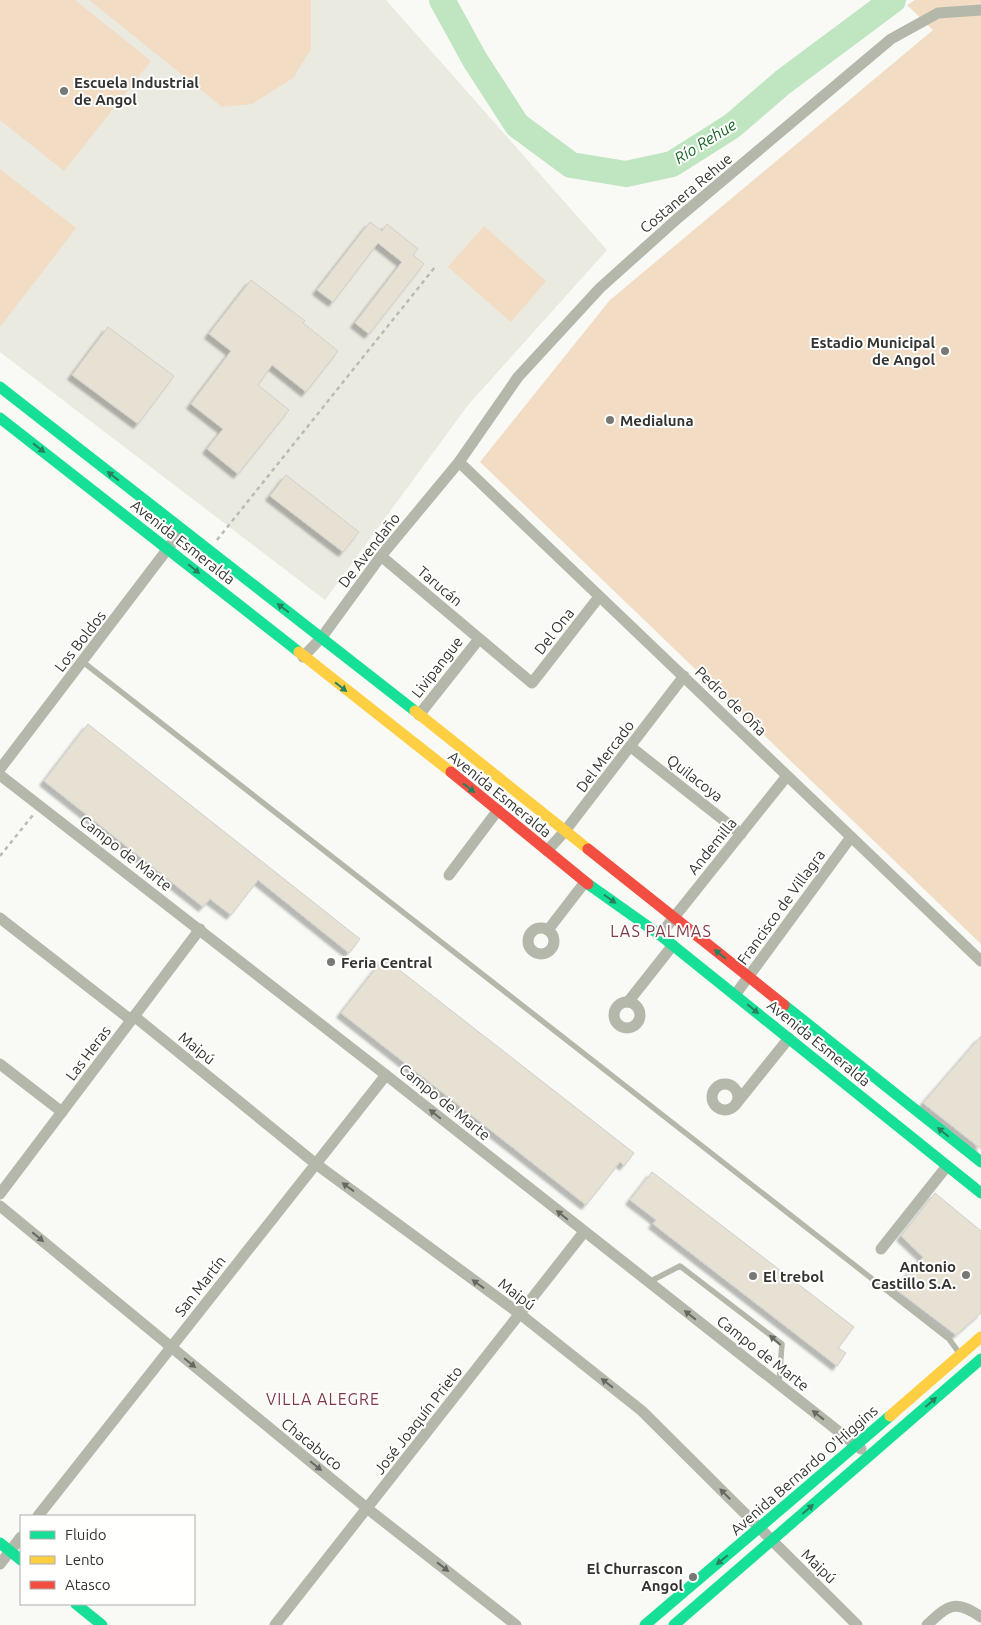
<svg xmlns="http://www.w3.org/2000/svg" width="981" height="1625" viewBox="0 0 981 1625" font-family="Ubuntu,sans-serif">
<defs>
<filter id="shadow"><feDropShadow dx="-4.5" dy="4.5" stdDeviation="1" flood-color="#0004"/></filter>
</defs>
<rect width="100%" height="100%" fill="#f9f9f5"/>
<path fill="#eaeae1" d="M0 0H386L607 250 468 405 325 600 0 352Z"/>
<g fill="#f2dcc4">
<path d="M0 0H75L151 61 64 171 0 120Z"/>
<path d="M89 0H311V49L293 78 252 104 222 107Z"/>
<path d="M915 0H981V944L480 462 610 300 933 30 907 5Z"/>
<path d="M0 169 76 228 0 327Z"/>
<path d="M484 226 546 281 511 322 448 267Z"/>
</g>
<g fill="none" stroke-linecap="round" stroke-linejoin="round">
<path stroke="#c0e5c1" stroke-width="26" d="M442 0 475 60 517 125 571 165 626 174 672 164 732 126 783 82 893 0"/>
</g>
<g fill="#e7e1d3" stroke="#cfcfcc" filter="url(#shadow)">
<path d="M370 222 382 231 387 224 418 249 413 255 424 264 369 334 355 323 402 262 378 243 333 302 317 290Z"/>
<path d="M251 280 305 321 303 323 338 351 306 392 272 365 258 385 289 410 238 474 207 449 223 429 191 404 231 351 209 334Z"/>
<path d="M108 327 174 376 138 424 72 375Z"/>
<path d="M286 475 359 532 343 552 270 496Z"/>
<path d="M88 724 360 939 349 953 258 880 231 915 210 899 203 907 44 781Z"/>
<path d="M384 958 634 1153 624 1166 620 1162 586 1205 341 1013Z"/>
<path d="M981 1036V1149L923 1103Z"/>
<path d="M652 1172 854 1327 838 1348 846 1353 837 1366 653 1224 656 1220 630 1200Z"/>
<path d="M935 1193 981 1231V1313L956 1335 894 1288 923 1257 901 1236Z"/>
</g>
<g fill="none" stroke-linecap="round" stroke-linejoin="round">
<g stroke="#b8bcb3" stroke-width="2.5" stroke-dasharray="4 4" stroke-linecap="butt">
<path d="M217 540 435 267"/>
<path d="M0 856 33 815"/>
</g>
<g stroke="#b3b8ab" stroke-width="5.5">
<path d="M83 662 949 1339 960 1354"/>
<path d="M649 1282 680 1266 782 1344 779 1383"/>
</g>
<g stroke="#b3b8ab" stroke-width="11">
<path d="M459 462 981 961"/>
<path d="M381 556 532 683 599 597"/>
<path d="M303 657 322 637 381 556 459 462 518 377 600 288 678 218 891 39 938 13 981 10"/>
<path d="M419 715 479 639"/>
<path d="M631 747 741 834"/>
<path d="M0 769 182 530"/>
<path d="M0 775 386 1075 861 1449"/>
<path d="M547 851 565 831 684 676"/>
<path d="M449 875 498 810"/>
<path d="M0 918 131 1020"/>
<circle cx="541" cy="941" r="13"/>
<path d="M548 930 585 882"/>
<path d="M660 935 787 776"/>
<path d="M735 995 851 837"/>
<path d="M628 1002 673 945"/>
<circle cx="627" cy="1015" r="13"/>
<path d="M134 1016 316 1164 520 1314 642 1411 857 1625"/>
<path d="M0 1064 62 1112"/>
<circle cx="725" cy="1097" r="13"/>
<path d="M736 1104 789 1038"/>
<path d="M0 1194 200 929"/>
<path d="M0 1206 368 1509 516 1625"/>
<path d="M881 1249 947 1166"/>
<path d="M38 1516 386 1075"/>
<path d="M0 1564 21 1537"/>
<path d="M275 1625 584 1232"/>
<path d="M927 1625C948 1605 955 1599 981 1617"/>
</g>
<g stroke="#16e098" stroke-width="11">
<path d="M0 387 415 711"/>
<path d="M0 418 299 652"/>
<path d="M588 884 660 935 981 1193"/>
<path d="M784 1005 981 1162"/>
<path d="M0 1543 21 1560"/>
<path d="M76 1604 102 1625"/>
<path d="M645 1625 890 1416"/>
<path d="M674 1625 981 1359"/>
</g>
<g stroke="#ffcf43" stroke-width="11">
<path d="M299 652 451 772"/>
<path d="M415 711 588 849"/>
<path d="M890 1416 981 1337"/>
</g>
<g stroke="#f24e42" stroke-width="11">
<path d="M451 772 588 884"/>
<path d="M588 849 784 1005"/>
</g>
</g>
<defs><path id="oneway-solid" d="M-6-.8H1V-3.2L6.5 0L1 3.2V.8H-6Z" transform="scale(1.25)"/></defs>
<g fill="#26815f">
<use href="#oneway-solid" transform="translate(39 448) rotate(38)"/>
<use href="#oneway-solid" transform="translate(113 476) rotate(-142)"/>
<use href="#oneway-solid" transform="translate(194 569) rotate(39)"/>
<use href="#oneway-solid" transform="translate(283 608) rotate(-143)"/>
<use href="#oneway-solid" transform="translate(341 687) rotate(38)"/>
<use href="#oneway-solid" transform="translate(469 788) rotate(38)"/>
<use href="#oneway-solid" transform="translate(610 899) rotate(35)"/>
<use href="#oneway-solid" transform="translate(720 954) rotate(-141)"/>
<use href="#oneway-solid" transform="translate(753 1009) rotate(39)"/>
<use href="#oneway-solid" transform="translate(943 1132) rotate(-141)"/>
<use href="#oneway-solid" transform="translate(931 1402) rotate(-41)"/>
<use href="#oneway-solid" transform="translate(808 1509) rotate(-41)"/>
<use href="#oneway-solid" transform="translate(722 1560) rotate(140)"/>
</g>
<g fill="#666862">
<use href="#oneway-solid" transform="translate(435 1114) rotate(-141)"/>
<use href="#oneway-solid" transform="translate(348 1187) rotate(-144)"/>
<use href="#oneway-solid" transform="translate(562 1215) rotate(-141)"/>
<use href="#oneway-solid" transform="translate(38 1237) rotate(40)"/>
<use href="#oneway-solid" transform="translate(478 1284) rotate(-144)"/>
<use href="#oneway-solid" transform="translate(690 1315) rotate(-142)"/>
<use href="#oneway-solid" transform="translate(775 1340) rotate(-139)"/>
<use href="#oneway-solid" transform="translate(190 1363) rotate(39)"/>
<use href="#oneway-solid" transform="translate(607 1383) rotate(-142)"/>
<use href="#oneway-solid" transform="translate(818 1415) rotate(-142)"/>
<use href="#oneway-solid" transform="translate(316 1466) rotate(39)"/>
<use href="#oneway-solid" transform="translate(725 1494) rotate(-135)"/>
<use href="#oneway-solid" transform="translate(443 1567) rotate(38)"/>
</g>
<g fill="#787876" stroke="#fffffe" stroke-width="2">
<circle cx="64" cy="91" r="5"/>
<circle cx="945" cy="351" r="5"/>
<circle cx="610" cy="420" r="5"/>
<circle cx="331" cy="962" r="5"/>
<circle cx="966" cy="1275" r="5"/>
<circle cx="753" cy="1276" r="5"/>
<circle cx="693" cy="1577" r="5"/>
</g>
<g text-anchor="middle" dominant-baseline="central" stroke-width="4" stroke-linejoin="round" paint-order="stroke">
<g font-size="15" font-weight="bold" fill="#333331" stroke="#fffffe" text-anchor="start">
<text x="74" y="82">Escuela Industrial<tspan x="74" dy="17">de Angol</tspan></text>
<text x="935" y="342" text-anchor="end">Estadio Municipal<tspan x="935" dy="17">de Angol</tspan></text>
<text x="620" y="420">Medialuna</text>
<text x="341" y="962">Feria Central</text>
<text x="956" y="1266" text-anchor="end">Antonio<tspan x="956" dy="17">Castillo S.A.</tspan></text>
<text x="763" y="1276">El trebol</text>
<text x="683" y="1568" text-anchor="end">El Churrascon<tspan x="683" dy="17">Angol</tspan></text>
</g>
<g font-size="15" fill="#333331" stroke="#fffffe">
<text transform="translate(686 193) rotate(-40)">Costanera Rehue</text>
<text transform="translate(183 542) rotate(38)">Avenida Esmeralda</text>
<text transform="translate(369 550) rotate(-52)">De Avendaño</text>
<text transform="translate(440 586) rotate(40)">Tarucán</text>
<text transform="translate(554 631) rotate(-52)">Del Ona</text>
<text transform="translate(80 641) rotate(-52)">Los Boldos</text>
<text transform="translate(437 667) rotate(-52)">Livipangue</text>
<text transform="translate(731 701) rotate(44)">Pedro de Oña</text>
<text transform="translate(605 756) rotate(-53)">Del Mercado</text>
<text transform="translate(695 778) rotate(38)">Quilacoya</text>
<text transform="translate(500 794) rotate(39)">Avenida Esmeralda</text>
<text transform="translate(712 846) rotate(-51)">Andemilla</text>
<text transform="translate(126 853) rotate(38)">Campo de Marte</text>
<text transform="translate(781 907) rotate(-54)">Francisco de Villagra</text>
<text transform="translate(819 1043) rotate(39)">Avenida Esmeralda</text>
<text transform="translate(197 1048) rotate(39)">Maipú</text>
<text transform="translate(88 1053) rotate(-53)">Las Heras</text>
<text transform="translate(445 1102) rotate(39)">Campo de Marte</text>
<text transform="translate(200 1286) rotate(-52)">San Martín</text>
<text transform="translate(517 1294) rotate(37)">Maipú</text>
<text transform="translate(763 1353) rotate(38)">Campo de Marte</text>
<text transform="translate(418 1420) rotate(-52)">José Joaquín Prieto</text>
<text transform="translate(312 1444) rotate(39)">Chacabuco</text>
<text transform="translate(804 1470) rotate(-41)">Avenida Bernardo O'Higgins</text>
<text transform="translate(819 1566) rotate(44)">Maipú</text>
</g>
<g font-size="16" font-style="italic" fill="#1c672b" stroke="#fffffe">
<text transform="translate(705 141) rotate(-32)">Río Rehue</text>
</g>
<g font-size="16" letter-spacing="1" fill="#813a4c" stroke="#fffffe">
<text x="661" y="931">LAS PALMAS</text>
<text x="323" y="1399">VILLA ALEGRE</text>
</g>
</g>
<rect x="20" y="1515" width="175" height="90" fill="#fffffe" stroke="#adadac"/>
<rect x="30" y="1531" width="25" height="8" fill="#16e098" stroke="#adadac"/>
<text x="65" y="1540" font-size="15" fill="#333331">Fluido</text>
<rect x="30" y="1556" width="25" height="8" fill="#ffcf43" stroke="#adadac"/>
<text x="65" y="1565" font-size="15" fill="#333331">Lento</text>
<rect x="30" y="1581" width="25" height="8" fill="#f24e42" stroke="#adadac"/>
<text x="65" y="1590" font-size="15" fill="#333331">Atasco</text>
</svg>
